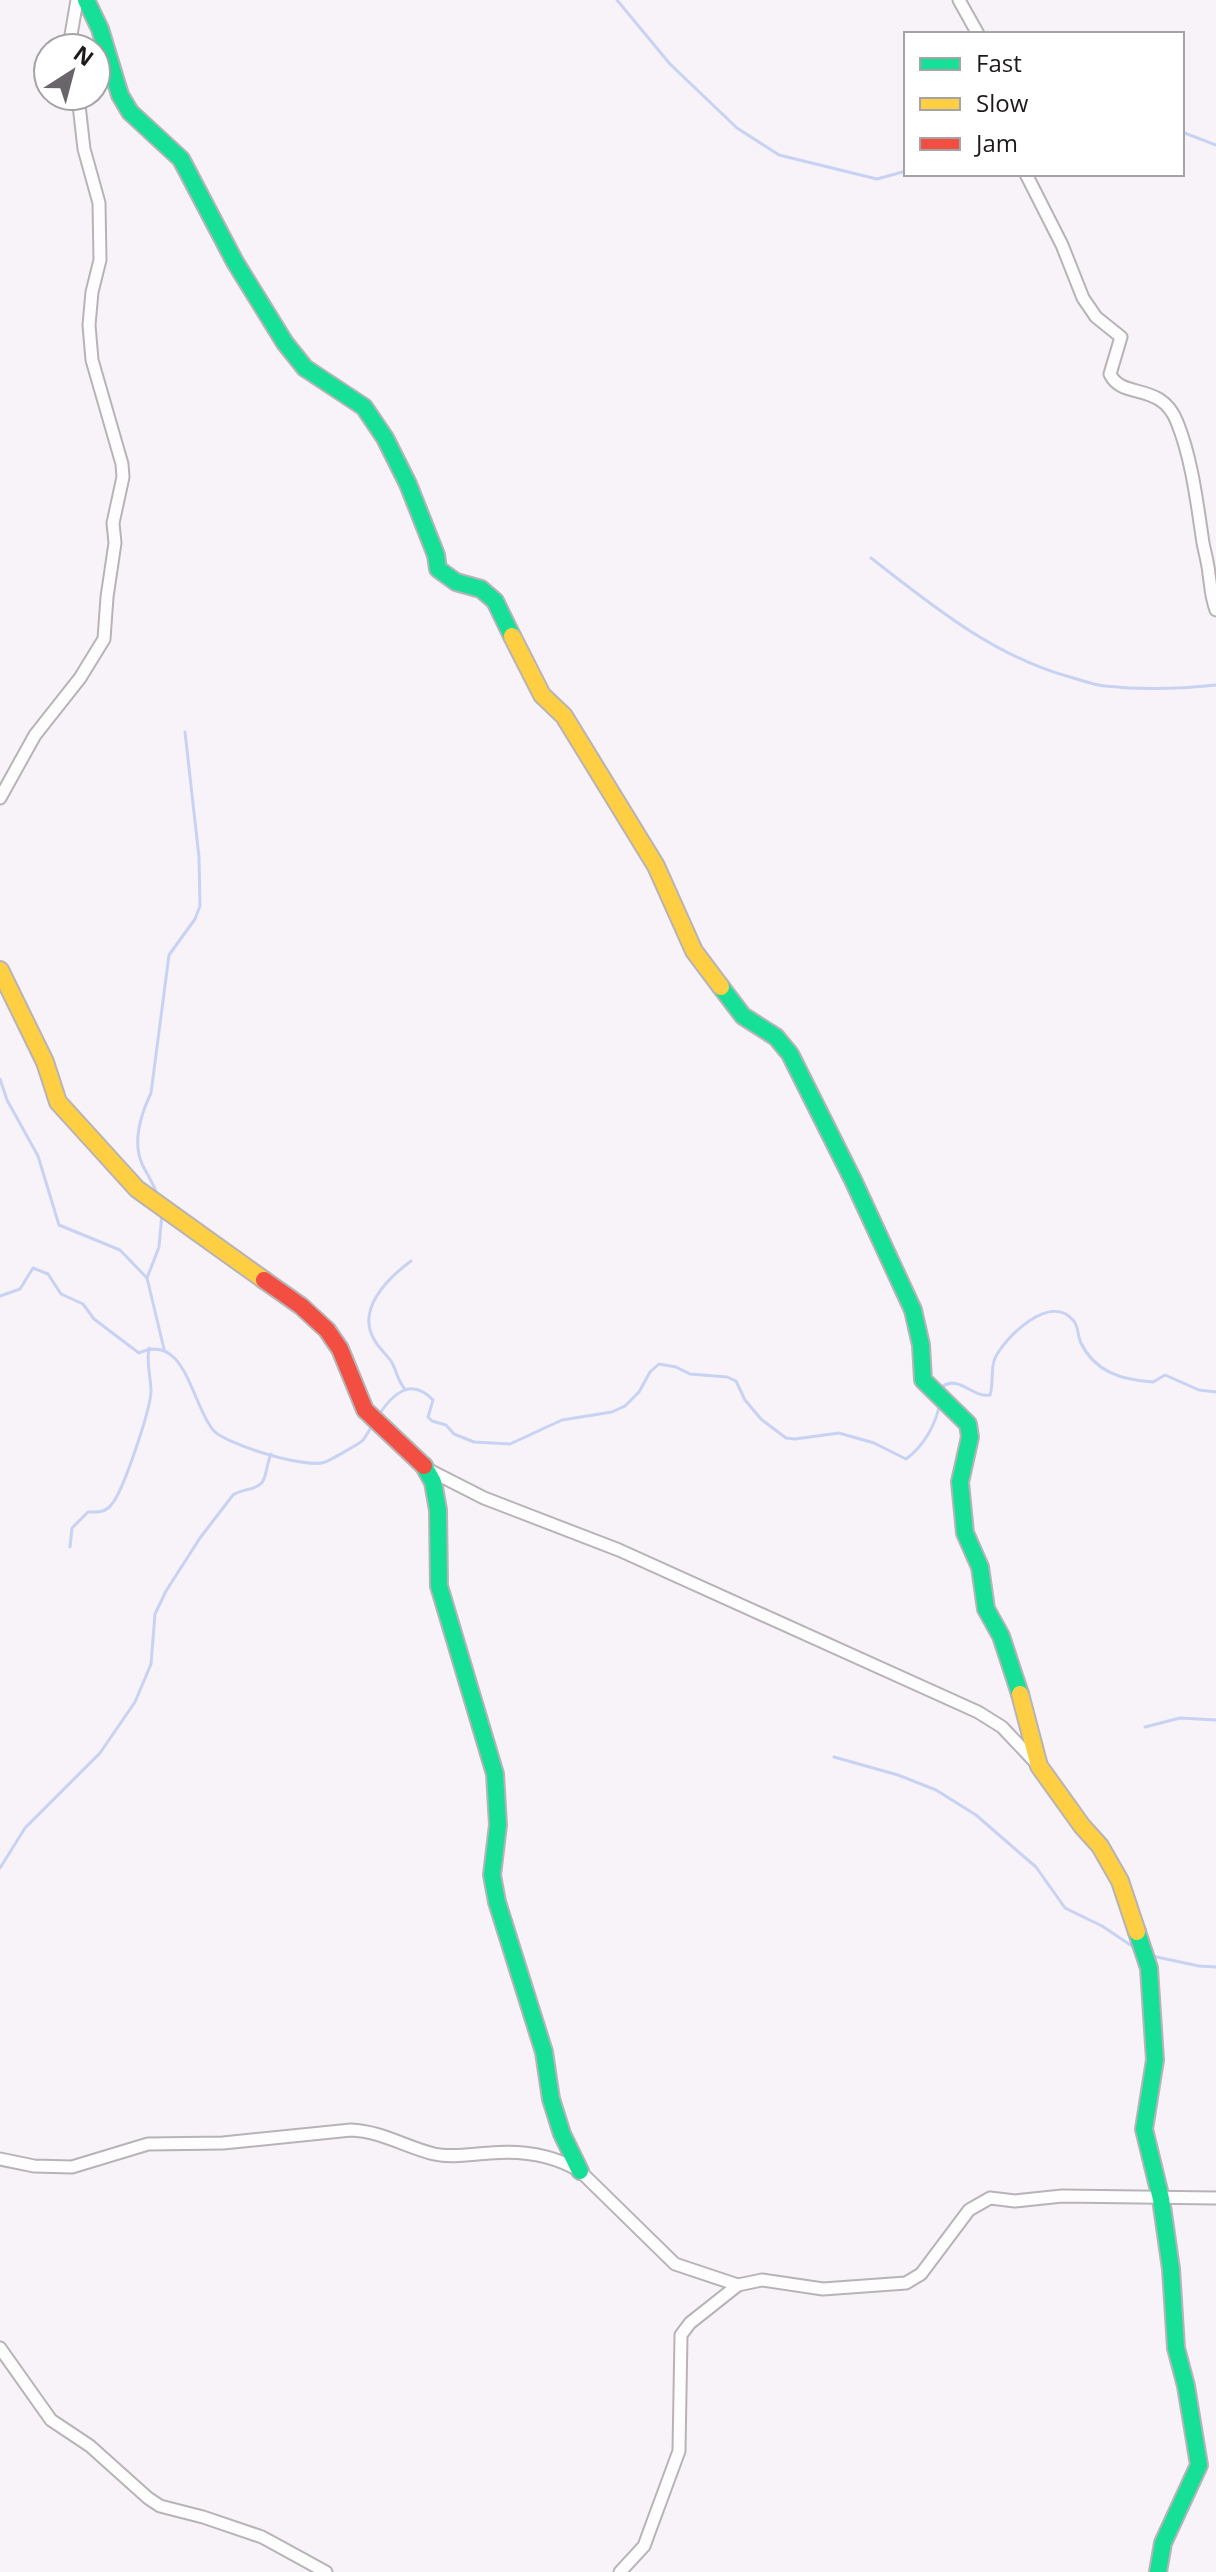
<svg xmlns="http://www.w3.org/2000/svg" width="1216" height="2572" viewBox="0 0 1216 2572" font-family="'Open Sans',sans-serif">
<rect width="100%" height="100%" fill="#f8f3f8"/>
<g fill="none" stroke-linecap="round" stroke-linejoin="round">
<g stroke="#c8d2f2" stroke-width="3">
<path d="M617 0 670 64 737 128 779 155 877 179 906 171"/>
<path d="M1182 132 1216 145"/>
<path d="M871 558C933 606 993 656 1070 677 1081 680 1094 685 1105 686 1142 690 1179 689 1216 685"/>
<path d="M0 1079 7 1100 38 1156 59 1225 120 1250 147 1278 164 1349"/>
<path d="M157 1194C153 1183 147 1174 142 1164 132 1141 141 1114 151 1093L169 955 195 919 200 906 199 857 185 732"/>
<path d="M147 1278 159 1247 162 1213"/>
<path d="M0 1296 20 1289 33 1268 48 1274 61 1294 83 1304 94 1319 135 1350 139 1353C186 1331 192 1407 214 1431 228 1445 306 1469 325 1462 329 1461 360 1443 362 1441 366 1437 369 1430 372 1426"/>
<path d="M942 1387C959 1374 972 1398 990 1395 994 1383 990 1370 995 1358 1005 1337 1050 1293 1073 1320 1079 1326 1077 1335 1081 1343 1095 1372 1122 1380 1153 1382L1165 1375 1199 1390 1216 1392"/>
<path d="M405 1389C397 1380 397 1371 391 1361 386 1354 379 1348 375 1341 355 1310 388 1278 411 1261"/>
<path d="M378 1416C393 1393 411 1377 433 1400L428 1417 432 1421 446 1425 454 1434 474 1442 510 1444 562 1420 612 1412 625 1406 639 1392 650 1372 659 1364 676 1367 690 1374 727 1377 736 1381 745 1400 761 1419 786 1438 795 1439 839 1433 874 1443 906 1459C924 1446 936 1424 940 1403"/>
<path d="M70 1547 72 1528 88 1512C97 1512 105 1513 111 1505 123 1493 150 1410 151 1392 151 1377 146 1363 149 1348"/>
<path d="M1145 1727 1180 1718 1216 1720"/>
<path d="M834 1757 898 1775 936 1790 976 1815 1036 1867 1065 1908 1102 1926 1135 1948"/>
<path d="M0 1868 25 1828 100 1753 135 1702 151 1664 155 1614 166 1591 200 1538 233 1495C241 1489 258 1490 263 1481 267 1473 267 1463 271 1454"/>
<path d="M1152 1956 1199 1966 1216 1967"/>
</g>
<defs>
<g id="street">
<path d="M959 0 978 34"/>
<path d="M73 48 71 35 77 0"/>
<path d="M1026 174 1062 245 1083 298 1096 317 1121 337 1110 374C1122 400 1161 381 1177 422 1192 459 1197 503 1203 543 1205 553 1208 563 1209 574 1211 587 1211 597 1216 610"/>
<path d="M0 798 35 735 80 678 104 639 107 597 115 543 113 523 123 477 122 464 92 360 89 325 92 292 100 260 99 203 84 149 78 96"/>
<path d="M427 1469 484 1498 619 1550 978 1712 1002 1727 1036 1763"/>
<path d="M0 2159 34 2166 72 2167 148 2144 223 2143 351 2130C380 2131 406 2147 434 2154 452 2158 472 2154 490 2153 522 2150 553 2155 580 2171L675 2264 738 2285 762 2280 823 2289 906 2283 921 2274 969 2210 990 2198 1015 2201 1062 2196 1216 2198"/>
<path d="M0 2348 51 2420 90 2446 148 2498 160 2506 203 2517 262 2537 326 2572"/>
<path d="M620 2572 644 2546 679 2451 681 2335 690 2323 738 2285"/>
</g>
<g id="fast">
<path d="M86 0 100 29 120 95 130 112 181 159 235 262 285 343 305 368 364 407 385 438 408 484 436 555 438 569 456 582 481 589 495 601 512 636"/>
<path d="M721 987 743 1016 776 1037 790 1054 853 1180 913 1310 921 1345 923 1380 968 1424 970 1437 960 1482 965 1533 980 1567 986 1609 1001 1636 1020 1694"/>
<path d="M424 1466 433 1482 438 1510 439 1586 495 1774 498 1825 492 1875 497 1902 544 2052 551 2099 562 2134 580 2171"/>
<path d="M1137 1932 1149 1968 1155 2060 1144 2129 1161 2199 1171 2269 1176 2348 1186 2386 1199 2465 1163 2543 1158 2572"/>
</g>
<g id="slow">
<path d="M512 636 542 695 564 716 656 866 694 951 721 987"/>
<path d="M0 970 45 1062 58 1102 137 1189 264 1280"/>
<path d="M1020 1694 1039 1766 1082 1826 1100 1846 1120 1881 1137 1932"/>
</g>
<path id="jam" d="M264 1280 301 1306 327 1330 340 1349 365 1410 424 1466"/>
</defs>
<use href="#street" stroke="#b7b3b7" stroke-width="15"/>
<use href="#fast" stroke="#b7b3b7" stroke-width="20"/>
<use href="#slow" stroke="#b7b3b7" stroke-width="20"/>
<use href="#jam" stroke="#b7b3b7" stroke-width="20"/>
<use href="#street" stroke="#fefdfe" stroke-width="11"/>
<use href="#fast" stroke="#16e098" stroke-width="16"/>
<use href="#slow" stroke="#ffcf43" stroke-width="16"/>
<use href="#jam" stroke="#f24e42" stroke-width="16"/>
</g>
<rect x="904" y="32" width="280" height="144" fill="#ffffff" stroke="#a5a3a5" stroke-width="2"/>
<rect x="920" y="58" width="40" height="12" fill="#16e098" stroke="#a5a3a5" stroke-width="2"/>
<text x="976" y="72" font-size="24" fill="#1d191d">Fast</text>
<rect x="920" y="98" width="40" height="12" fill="#ffcf43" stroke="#a5a3a5" stroke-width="2"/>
<text x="976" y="112" font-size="24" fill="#1d191d">Slow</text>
<rect x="920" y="138" width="40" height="12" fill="#f24e42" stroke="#a5a3a5" stroke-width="2"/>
<text x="976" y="152" font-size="24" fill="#1d191d">Jam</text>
<g transform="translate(72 72) rotate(36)"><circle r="38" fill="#ffffff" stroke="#a5a3a5" stroke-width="2"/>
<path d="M0-6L14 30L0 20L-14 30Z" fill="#6a656a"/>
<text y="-12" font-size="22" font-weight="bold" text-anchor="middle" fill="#1d191d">N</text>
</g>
</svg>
